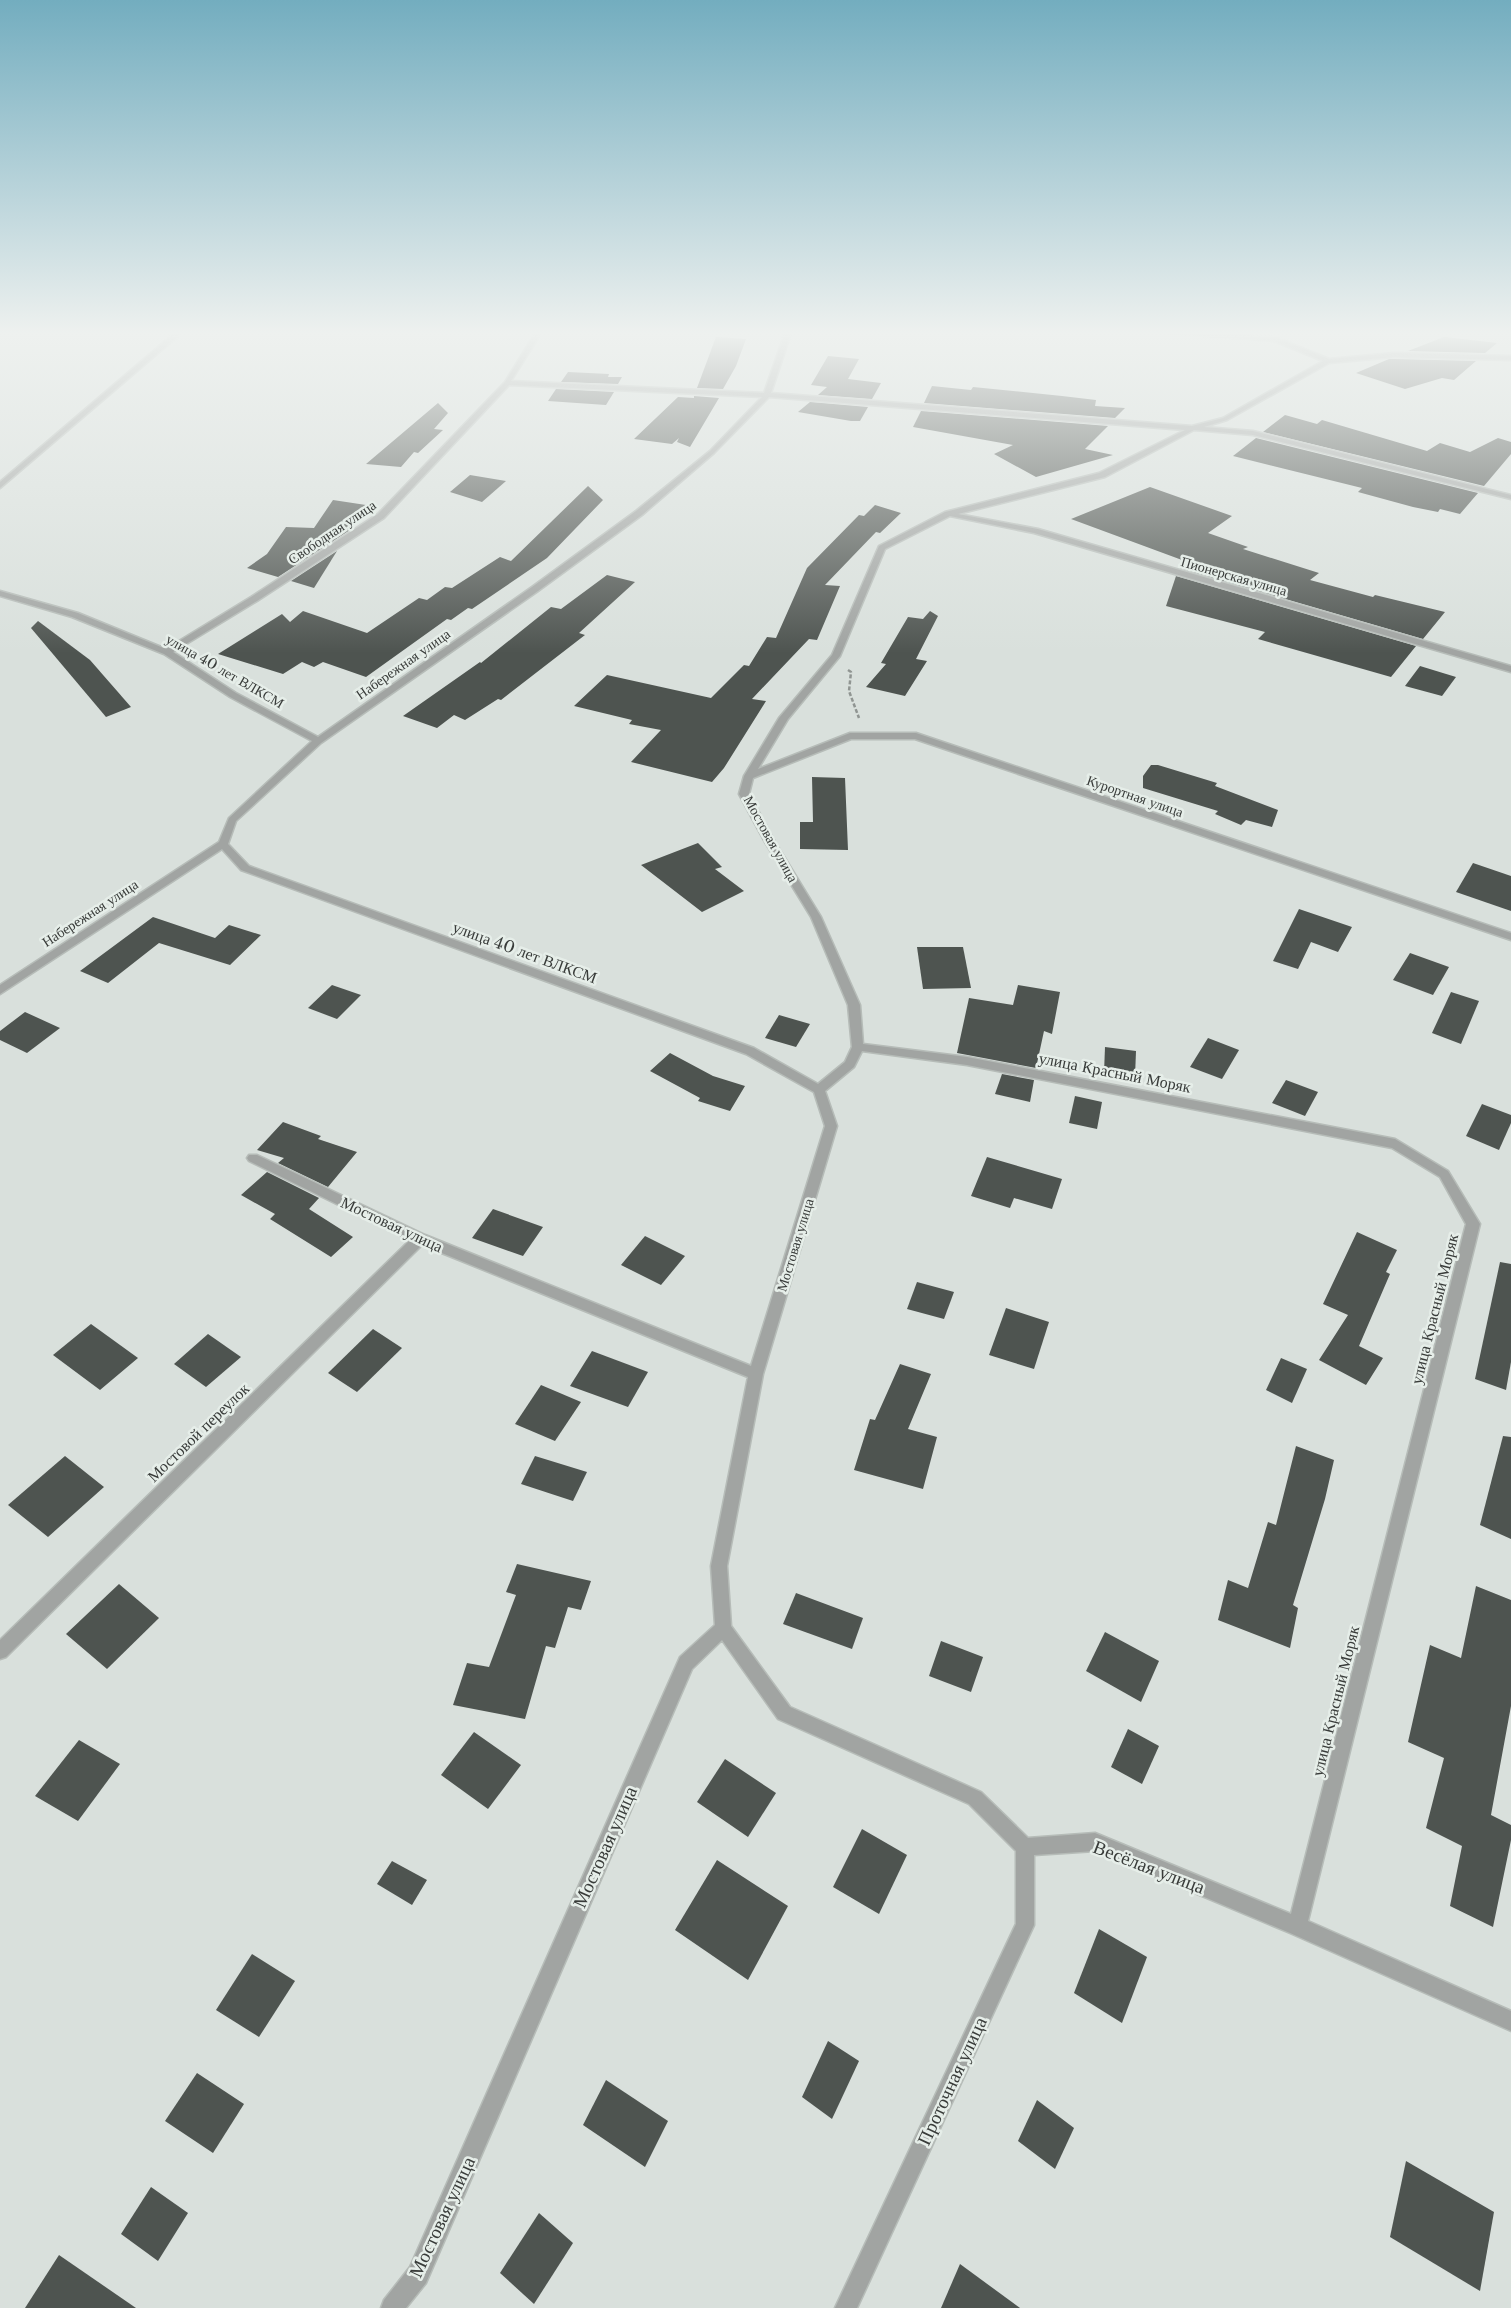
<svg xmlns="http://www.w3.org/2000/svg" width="1511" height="2308" viewBox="0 0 1511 2308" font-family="'Libre Baskerville',serif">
<rect width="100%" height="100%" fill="#d9e0dc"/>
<g fill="#4e5450">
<path d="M716 337 746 339 736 366 723 389 697 388Z"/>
<path d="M1444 337 1497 343 1485 353 1408 351Z"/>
<path d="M828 356 859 359 848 379 881 383 872 399 818 395 827 387 811 385Z"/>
<path d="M1389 359H1394L1476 361 1454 380 1442 378 1405 389 1356 373Z"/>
<path d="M568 372 609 374 608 377H622L618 384 561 382Z"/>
<path d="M932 386 971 390 973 387 1062 396 1096 400 1095 406 1125 408 1115 418 924 403Z"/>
<path d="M556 389 614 392 606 405 548 401Z"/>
<path d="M694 396 719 398 690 447 677 442 679 438 672 444 634 439 678 397 694 398Z"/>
<path d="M810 402 868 407 860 421H851L798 412Z"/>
<path d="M438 403 448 413 434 429 443 430 418 453 414 452 401 467 366 464Z"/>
<path d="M921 411 1108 426 1085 449 1113 455 1036 477 994 454 1013 445 913 427Z"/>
<path d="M1285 415 1317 424 1322 420 1427 451 1440 443 1470 452 1498 438 1511 442V454L1484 486 1263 432Z"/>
<path d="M1256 438 1478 493 1460 514 1440 509 1438 512 1413 507 1358 492 1362 488 1233 456Z"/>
<path d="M470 475 506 481 482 502 450 492Z"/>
<path d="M588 486 603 500 547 558 472 609 468 608 451 620 447 619 366 677 323 662 314 667 302 662 283 674 218 654 282 614 290 622 303 611 367 633 419 598 427 600 445 587 452 588 500 557 511 561Z"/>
<path d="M1150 487 1232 516 1208 533 1248 547 1243 549 1319 573 1310 580 1373 597 1375 595 1445 612 1423 639 1179 568 1182 560 1071 519Z"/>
<path d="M333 500 366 505 350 530 278 577 247 568 267 554 286 527 314 528Z"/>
<path d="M875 505 901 513 880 533 876 532 825 585 840 586 817 640 809 639 752 699 766 701 724 768 712 782 631 762 661 730 629 724 632 720 574 706 607 675 711 698 744 665 749 666 767 637 776 638 807 568 859 515 864 516Z"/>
<path d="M337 551 314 588 291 581Z"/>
<path d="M607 575 635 582 579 633 585 635 501 700 498 699 465 720 454 715 437 728 403 716 480 662 481 663 551 607 561 609Z"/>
<path d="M1176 576 1416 646 1391 677 1258 639 1265 632 1166 606Z"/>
<path d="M930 611 938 616 916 659 927 661 905 696 866 687 886 664 881 663 908 617 923 619Z"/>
<path d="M38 621 90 660 131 707 106 717 31 628Z"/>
<path d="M1420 666 1456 677 1442 696 1405 686Z"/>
<path d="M1151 765H1158L1217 783 1215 786 1278 810 1272 827 1246 820 1241 825 1215 814 1218 811 1143 788V776Z"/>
<path d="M812 777 845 778 848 850 800 849V822H813Z"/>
<path d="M698 843 722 867 715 869 744 891 702 912 641 865Z"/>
<path d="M1473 863 1511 876V911L1456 892Z"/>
<path d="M1299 909 1352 927 1338 952 1311 942 1298 969 1273 961Z"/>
<path d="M153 917 215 938 229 925 261 935 230 965 159 943 108 983 80 971Z"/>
<path d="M917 947H963L971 988 923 989Z"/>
<path d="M1410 953 1449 967 1433 995 1393 980Z"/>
<path d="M332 985 361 995 337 1019 308 1008Z"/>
<path d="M1018 985 1060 992 1052 1034 1044 1031 1036 1068 957 1053 969 998 1013 1005Z"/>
<path d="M1451 992 1479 1001 1461 1044 1432 1033Z"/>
<path d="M25 1012 60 1028 27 1053 0 1040V1031Z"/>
<path d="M779 1015 810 1024 796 1047 765 1038Z"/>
<path d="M1208 1038 1239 1050 1222 1079 1190 1067Z"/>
<path d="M1105 1047 1136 1051 1135 1077 1104 1073Z"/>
<path d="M670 1053 713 1076 745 1086 730 1111 698 1101 700 1098 650 1071Z"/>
<path d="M1002 1074 1034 1080 1030 1102 995 1094Z"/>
<path d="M1286 1080 1318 1092 1305 1116 1272 1103Z"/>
<path d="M1075 1096 1102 1102 1097 1129 1069 1123Z"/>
<path d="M1482 1104 1511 1115V1123L1499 1150 1466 1136Z"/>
<path d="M283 1122 321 1136 318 1139 357 1152 328 1187 278 1163 284 1158 257 1150Z"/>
<path d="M987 1157 1062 1179 1052 1209 1014 1198 1010 1208 971 1196Z"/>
<path d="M267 1172 319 1198 309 1209 353 1237 331 1257 270 1219 275 1214 241 1195Z"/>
<path d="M493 1209 543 1227 523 1256 472 1238Z"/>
<path d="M1357 1232 1397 1250 1386 1272 1390 1274 1359 1346 1383 1358 1366 1385 1319 1360 1348 1315 1323 1304Z"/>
<path d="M645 1236 685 1256 661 1285 621 1265Z"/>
<path d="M1500 1262 1511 1264V1362L1506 1390 1475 1379Z"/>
<path d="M917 1282 954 1292 944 1319 907 1309Z"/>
<path d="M1006 1308 1049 1322 1034 1369 989 1355Z"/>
<path d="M91 1324 138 1358 100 1390 53 1355Z"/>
<path d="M373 1329 402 1348 357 1392 328 1373Z"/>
<path d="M208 1334 241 1357 206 1387 174 1364Z"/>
<path d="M592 1351 648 1372 628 1407 570 1386Z"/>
<path d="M1281 1358 1307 1369 1292 1403 1266 1390Z"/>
<path d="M900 1364 931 1374 908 1429 937 1437 923 1489 854 1470 870 1419 875 1420Z"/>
<path d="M541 1385 581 1402 555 1441 515 1424Z"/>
<path d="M1503 1436 1511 1437V1539L1480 1525Z"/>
<path d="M1296 1446 1334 1460 1325 1499 1293 1605 1298 1608 1290 1648 1218 1620 1228 1580 1248 1588 1268 1522 1276 1525Z"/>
<path d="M65 1456 104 1487 48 1537 8 1505Z"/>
<path d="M535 1456 587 1472 573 1501 521 1484Z"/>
<path d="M517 1564 591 1581 581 1610 568 1607 555 1648 546 1646 525 1719 453 1705 467 1663 489 1667 516 1595 506 1592Z"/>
<path d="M119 1584 159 1618 107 1669 66 1634Z"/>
<path d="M1476 1586 1511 1600V1706L1491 1815 1511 1825V1840L1493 1927 1450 1906 1462 1846 1426 1828 1444 1758 1408 1742 1430 1645 1461 1658Z"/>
<path d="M796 1593 863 1618 852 1649 783 1624Z"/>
<path d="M1105 1632 1159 1661 1141 1702 1086 1671Z"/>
<path d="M941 1641 983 1657 971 1692 929 1676Z"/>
<path d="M1128 1729 1159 1746 1142 1784 1111 1767Z"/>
<path d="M474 1732 521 1765 488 1809 441 1775Z"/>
<path d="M79 1740 120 1764 78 1821 35 1796Z"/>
<path d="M725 1759 776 1793 748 1837 697 1802Z"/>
<path d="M862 1829 907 1855 879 1914 833 1887Z"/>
<path d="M717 1860 788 1906 748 1980 675 1930Z"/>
<path d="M392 1861 427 1880 412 1905 377 1884Z"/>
<path d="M1099 1929 1147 1957 1122 2023 1074 1993Z"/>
<path d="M252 1954 295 1981 259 2037 216 2010Z"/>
<path d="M828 2041 859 2061 832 2119 802 2097Z"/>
<path d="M197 2073 244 2104 213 2153 165 2121Z"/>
<path d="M606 2080 668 2121 645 2167 583 2125Z"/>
<path d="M1037 2100 1074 2128 1055 2169 1018 2141Z"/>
<path d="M1406 2161 1494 2212 1480 2291 1390 2237Z"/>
<path d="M151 2187 188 2213 158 2261 121 2234Z"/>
<path d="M539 2213 573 2243 534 2304 500 2273Z"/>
<path d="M59 2255 136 2308H25Z"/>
<path d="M960 2264 1020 2308H941Z"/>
</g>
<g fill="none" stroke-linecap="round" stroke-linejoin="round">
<defs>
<g id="minor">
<path d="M178 330H185L0 488V482Z"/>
<path d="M537 330H543L511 381 764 393 786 330H792L771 393 1192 426 1223 418 1323 361 1274 341 1126 330H1159L1275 337 1329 359 1394 353 1511 356V360L1394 357 1329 363 1227 420 1204 427 1253 431 1511 495V499L1253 435 1194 430 1105 477 958 514 1038 529 1511 666V672L1034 533 950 516 885 549 840 656 788 719 758 769 850 733H916L1511 933V940L915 739H851L753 778 749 794 775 842 821 917 860 1005 863 1044 967 1057 1395 1139 1448 1171 1480 1224 1308 1921 1511 2011V2031L1290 1933 1095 1851 1034 1855V1925L857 2308H835L1016 1924V1851L969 1804 778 1719 722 1640 692 1669 426 2283 406 2308H381L384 2300 410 2267 680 1657 715 1625 711 1566 748 1377 422 1245 6 1657 0 1659V1640L410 1240 249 1161 247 1158 249 1155H257L425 1235 751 1366 825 1126 814 1092 746 1054 241 870 222 849 0 994V985L219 842 229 818 312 741 230 697 164 654 72 617 0 596V591L78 613 166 649 251 597 378 514 505 382ZM509 385 762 397 710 451 636 511 532 587 318 737 236 693 173 652 257 601 384 518ZM769 397 1185 430 1099 473 945 512 879 546 832 655 779 718 744 776 739 794 765 842 811 917 848 1005 852 1047 845 1062 818 1084 754 1048 249 866 228 844 236 821 321 743 538 591 642 515 714 453ZM862 1051 967 1065 1392 1148 1440 1177 1466 1224 1291 1914 1095 1833 1028 1838 981 1792 790 1707 731 1626 727 1566 763 1374 837 1126 825 1091 854 1067Z"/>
</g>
</defs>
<use href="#minor" stroke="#b6bcb8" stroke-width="3"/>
<path stroke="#909592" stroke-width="2.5" stroke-dasharray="4 2" stroke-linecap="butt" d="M848 670 851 672 849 691 859 718"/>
<use href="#minor" fill="#a1a4a2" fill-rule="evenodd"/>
</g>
<linearGradient id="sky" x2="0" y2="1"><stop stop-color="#73adbf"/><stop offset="0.51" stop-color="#eef1ef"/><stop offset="1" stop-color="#eef1ef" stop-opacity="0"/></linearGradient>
<rect width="1511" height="653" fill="url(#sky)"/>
<g text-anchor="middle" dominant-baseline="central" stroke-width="5" stroke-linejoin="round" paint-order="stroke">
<g font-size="14" fill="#393c3a" stroke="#e6eee9">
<text transform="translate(332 532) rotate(-34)">Свободная улица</text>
<text transform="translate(1234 576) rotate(16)">Пионерская улица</text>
<text transform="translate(403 664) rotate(-35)">Набережная улица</text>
<text transform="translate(225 671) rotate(30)">улица 40 лет ВЛКСМ</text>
<text transform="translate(1135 796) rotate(19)">Курортная улица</text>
<text transform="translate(771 839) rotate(61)">Мостовая улица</text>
<text transform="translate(90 913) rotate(-33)">Набережная улица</text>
<text transform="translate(795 1245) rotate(-73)">Мостовая улица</text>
</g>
<g font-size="16" fill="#393c3a" stroke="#e6eee9">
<text transform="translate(525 952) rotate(20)">улица 40 лет ВЛКСМ</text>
<text transform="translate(1115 1072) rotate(11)">улица Красный Моряк</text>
<text transform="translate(392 1224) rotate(25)">Мостовая улица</text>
<text transform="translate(1434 1309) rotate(-76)">улица Красный Моряк</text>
<text transform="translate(198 1432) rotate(-44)">Мостовой переулок</text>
<text transform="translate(1335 1701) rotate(-76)">улица Красный Моряк</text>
</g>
<g font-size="19" fill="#393c3a" stroke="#e6eee9">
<text transform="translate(605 1847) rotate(-66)">Мостовая улица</text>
<text transform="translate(1149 1867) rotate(21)">Весёлая улица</text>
<text transform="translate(952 2081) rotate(-65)">Проточная улица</text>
<text transform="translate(442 2217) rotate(-65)">Мостовая улица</text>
</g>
</g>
</svg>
